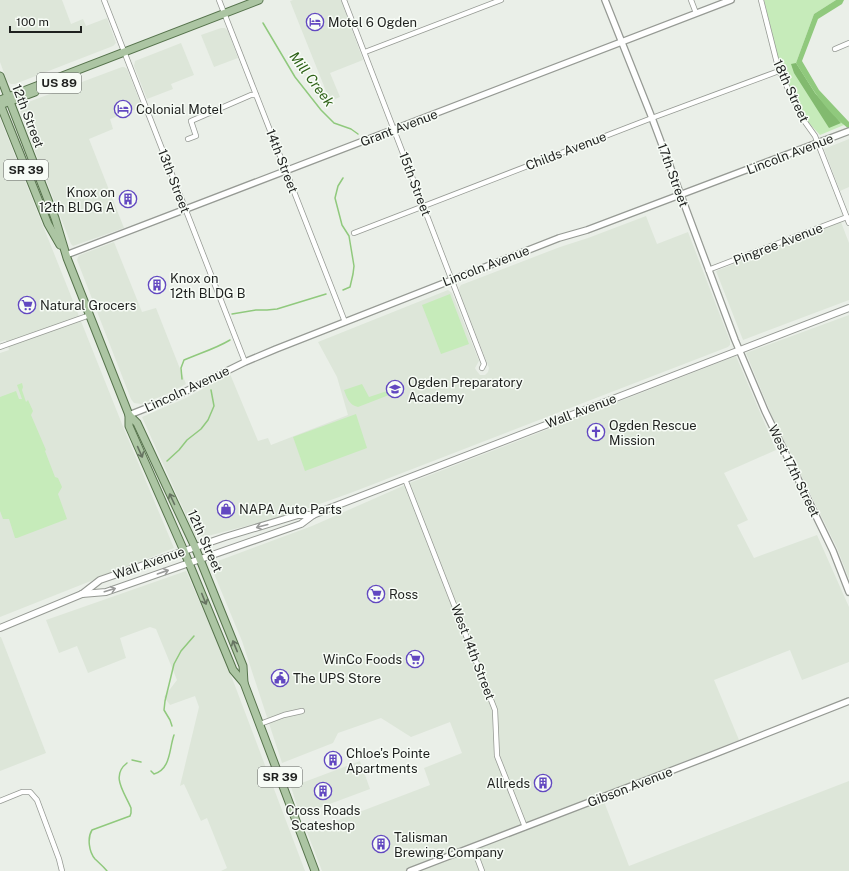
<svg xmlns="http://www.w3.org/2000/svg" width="849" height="871" viewBox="0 0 849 871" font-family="'Public Sans',sans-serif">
<rect width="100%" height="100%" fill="#eaefe8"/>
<g fill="#dde6d9">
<path d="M0 0H62L71 24 83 19 86 26 107 18 116 43 113 46 15 84H11L7 81 0 62Z"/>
<path d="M293 0H341L363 60 330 73 340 97 330 101 290 1Z"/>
<path d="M221 28H225L228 31 238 58 214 67 201 35Z"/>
<path d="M181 43 194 75 171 84 173 89 147 99 134 66 135 61Z"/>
<path d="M122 67H124L127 69 142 107 110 119 113 129 89 139 124 228 73 246 71 244 31 141 20 109 23 104Z"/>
<path d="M0 118 124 429 174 548 0 617V353L9 350 6 340 0 342Z"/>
<path d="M849 139V187L840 191 824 149Z"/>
<path d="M646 216 657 244 688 232 730 341V345L728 347 353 492 292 514 204 537 195 535 142 417 186 398 230 374 258 441 268 438 271 445 348 415 337 377 318 342 448 290 452 293 479 361 475 368 476 370 480 375H485L488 372 489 368 460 294 459 288 461 285 560 247 588 238Z"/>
<path d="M841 222 849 243V300L743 340 716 271Z"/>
<path d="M114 242 142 312 156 308 186 384 165 395 141 404 134 403 131 399 77 260 78 257 80 255Z"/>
<path d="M849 315V579L837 548 771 414 746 353Z"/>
<path d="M736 356 776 450 724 473 748 520 737 525 754 558 817 535 849 607V662L802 680 790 650 714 680 739 740 601 794 629 866 849 781V871H322L307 832 430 785 424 768 462 753 450 722 411 737 381 718 338 733 333 743 282 763 242 641 210 564 312 526 412 482Z"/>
<path d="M186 571 226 662 305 871H221L227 868 207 818 201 821 184 784 180 786 199 707 195 696 170 705 164 697 177 680 156 629 150 627 120 638 126 658 88 673 77 646 59 653 46 620Z"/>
<path d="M0 637H1L46 753 0 771Z"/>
<path d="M360 761 370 789 300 815 291 787Z"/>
</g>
<g fill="#c6ebba">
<path d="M764 0H836L814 14 796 63 844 125 820 135 807 121 780 66Z"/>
<path d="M450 294 469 344 441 354 422 305Z"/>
<path d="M22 383 23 387 22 390 26 402 28 400 33 411 31 415 46 450 45 451 55 477 58 478 62 487 58 494 67 519 17 538H15L9 519H3L0 511V397L16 391 19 399H22L17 385Z"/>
<path d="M362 384 369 397 387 391 389 395 358 407C349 405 347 398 344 390Z"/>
<path d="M356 414 367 448 305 471 293 437Z"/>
</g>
<path fill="#82ba6f" d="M796 63 815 93 841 123 829 128 794 73 791 64Z"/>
<path fill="#90c97d" d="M836 0H844L842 4 818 19 802 61 819 90 849 122V129C826 112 811 87 796 63L814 14Z"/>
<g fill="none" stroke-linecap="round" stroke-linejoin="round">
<g stroke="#90c97d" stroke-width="1.5">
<path d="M263 23 295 77 321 110 334 123 351 129 358 134"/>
<path d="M343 178 338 186 335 198 342 225 349 236 354 266 353 274 350 287 343 290"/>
<path d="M232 314 256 310H267L277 309 326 294"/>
<path d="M182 379 181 368 184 360C200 353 215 349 230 340"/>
<path d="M167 461 179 450 187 440 201 429 208 420 214 406 211 390"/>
<path d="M172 726 170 720 164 710 165 701 174 664 181 651 194 636"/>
<path d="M132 760 141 762"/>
<path d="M151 771 154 774C171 769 169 749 174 735"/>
<path d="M107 871C103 866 99 863 95 859 89 852 87 838 92 830L130 816 131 813V808C125 793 110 776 127 763"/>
</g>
<defs>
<g id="minor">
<path d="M104 0 245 362"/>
<path d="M219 0 345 322"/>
<path d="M344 0 484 364 482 368"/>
<path d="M691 0 696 13"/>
<path d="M761 0 779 71 805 122 815 136 849 223"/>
<path d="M835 49 849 43"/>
<path d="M365 52 501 0"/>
<path d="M188 139 196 136 191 121 251 95H256"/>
<path d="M354 233 652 118 779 71"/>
<path d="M708 270 847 217"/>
<path d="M0 347 90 315"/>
<path d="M405 479 495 710 497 756 525 827"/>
<path d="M260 724 284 715 302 711"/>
<path d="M0 801 22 792H30L37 800 59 859 62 871"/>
<path d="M473 847 482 871"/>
</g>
<g id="tertiary">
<path d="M605 0 652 118 735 340 765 411 833 551 849 592"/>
<path d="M66 255 731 0"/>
<path d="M129 415 172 398 245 362 276 349 559 238 587 230 849 131"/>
<path d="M410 871 712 755 849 701"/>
</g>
<g id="secondary">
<path d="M82 594 106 592 301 524 313 515 325 510 849 308"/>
<path d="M0 628 82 594 100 580 225 537 298 515H313"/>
</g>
<g id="primary">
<path d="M0 76 55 218 67 258 129 415 137 423 195 547 243 666 244 683"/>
<path d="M0 100 259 0"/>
<path d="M0 104 48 224 60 245"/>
<path d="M0 105 35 92"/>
<path d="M129 415V426L184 551 233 670 244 683 315 871"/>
</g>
</defs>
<use href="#minor" stroke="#969a94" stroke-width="6"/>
<use href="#tertiary" stroke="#969a94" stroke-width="8"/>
<use href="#secondary" stroke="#969a94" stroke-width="8"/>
<use href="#primary" stroke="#56734c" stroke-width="9"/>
<use href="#minor" stroke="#fff" stroke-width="4.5"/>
<use href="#tertiary" stroke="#fff" stroke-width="5.5"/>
<use href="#secondary" stroke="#fff" stroke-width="6"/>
<use href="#primary" stroke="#acc5a3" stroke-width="7"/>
</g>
<defs><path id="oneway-shaft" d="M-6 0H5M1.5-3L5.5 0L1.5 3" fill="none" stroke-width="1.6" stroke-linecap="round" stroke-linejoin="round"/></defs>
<g stroke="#667361">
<use href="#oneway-shaft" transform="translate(140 452) rotate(66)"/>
<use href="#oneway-shaft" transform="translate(172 499) rotate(-115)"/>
<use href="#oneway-shaft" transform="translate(204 599) rotate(68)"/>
<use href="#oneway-shaft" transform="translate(235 646) rotate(-112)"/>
</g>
<g stroke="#9a9b9a">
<use href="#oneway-shaft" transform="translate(262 526) rotate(165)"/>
<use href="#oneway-shaft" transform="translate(163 572) rotate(-19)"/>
<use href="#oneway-shaft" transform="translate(110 590) rotate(-17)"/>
</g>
<defs>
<symbol id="hotel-ring" viewBox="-11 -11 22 22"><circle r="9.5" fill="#f7fcf6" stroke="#6248c1" stroke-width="1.5"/><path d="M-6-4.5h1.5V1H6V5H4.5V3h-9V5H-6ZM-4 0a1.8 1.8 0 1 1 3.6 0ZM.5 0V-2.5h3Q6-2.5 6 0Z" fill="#6248c1"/></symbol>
<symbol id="building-ring" viewBox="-11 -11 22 22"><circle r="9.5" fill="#f7fcf6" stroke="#6248c1" stroke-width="1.5"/><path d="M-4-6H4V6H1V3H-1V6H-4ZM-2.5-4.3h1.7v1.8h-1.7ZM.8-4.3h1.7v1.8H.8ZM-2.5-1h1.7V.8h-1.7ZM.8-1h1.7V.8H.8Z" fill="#6248c1"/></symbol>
<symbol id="supermarket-ring" viewBox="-11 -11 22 22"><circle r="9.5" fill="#f7fcf6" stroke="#6248c1" stroke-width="1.5"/><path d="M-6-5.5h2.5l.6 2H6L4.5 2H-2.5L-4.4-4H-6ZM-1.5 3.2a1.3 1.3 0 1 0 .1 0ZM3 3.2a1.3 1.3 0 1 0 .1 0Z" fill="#6248c1"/></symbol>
<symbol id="school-ring" viewBox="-11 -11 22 22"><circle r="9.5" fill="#f7fcf6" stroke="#6248c1" stroke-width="1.5"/><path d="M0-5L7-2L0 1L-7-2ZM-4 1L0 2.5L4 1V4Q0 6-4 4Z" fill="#6248c1"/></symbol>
<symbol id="church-ring" viewBox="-11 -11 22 22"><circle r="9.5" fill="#f7fcf6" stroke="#6248c1" stroke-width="1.5"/><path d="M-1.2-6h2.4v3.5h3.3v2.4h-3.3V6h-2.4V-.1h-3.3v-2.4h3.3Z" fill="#6248c1"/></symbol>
<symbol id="shop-ring" viewBox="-11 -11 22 22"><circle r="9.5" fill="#f7fcf6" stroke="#6248c1" stroke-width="1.5"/><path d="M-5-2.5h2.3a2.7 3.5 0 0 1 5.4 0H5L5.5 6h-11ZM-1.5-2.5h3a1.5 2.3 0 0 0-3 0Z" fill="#6248c1"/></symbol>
<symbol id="civic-ring" viewBox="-11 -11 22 22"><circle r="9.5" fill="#f7fcf6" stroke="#6248c1" stroke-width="1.5"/><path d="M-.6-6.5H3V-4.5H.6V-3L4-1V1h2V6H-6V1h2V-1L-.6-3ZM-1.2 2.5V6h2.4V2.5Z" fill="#6248c1"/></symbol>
</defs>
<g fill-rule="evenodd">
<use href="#hotel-ring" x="305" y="12" width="20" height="20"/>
<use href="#hotel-ring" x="113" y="99" width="20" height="20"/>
<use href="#building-ring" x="118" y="189" width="20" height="20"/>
<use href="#building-ring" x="147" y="275" width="20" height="20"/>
<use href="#supermarket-ring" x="17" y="295" width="20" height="20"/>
<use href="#school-ring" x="385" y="379" width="20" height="20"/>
<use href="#church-ring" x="586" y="422" width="20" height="20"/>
<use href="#shop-ring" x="216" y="499" width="20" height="20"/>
<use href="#supermarket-ring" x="366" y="584" width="20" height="20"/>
<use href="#supermarket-ring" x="405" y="649" width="20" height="20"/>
<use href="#civic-ring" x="270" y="668" width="20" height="20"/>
<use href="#building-ring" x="323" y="750" width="20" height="20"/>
<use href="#building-ring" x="533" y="773" width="20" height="20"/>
<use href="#building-ring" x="313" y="781" width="20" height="20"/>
<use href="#building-ring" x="371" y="834" width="20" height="20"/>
</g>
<g text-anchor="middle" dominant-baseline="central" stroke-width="3" stroke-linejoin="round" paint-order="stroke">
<g fill="#f7fcf6" stroke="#606360" stroke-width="1">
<rect x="37" y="73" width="44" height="20" rx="3"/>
<rect x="4" y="160" width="44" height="20" rx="3"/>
<rect x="258" y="767" width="44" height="20" rx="3"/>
</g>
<g font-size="12" font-weight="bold" fill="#1f211f">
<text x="59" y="83">US 89</text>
<text x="26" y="170">SR 39</text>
<text x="280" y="777">SR 39</text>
</g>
<g font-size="13" fill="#1f211f" stroke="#f7fcf6" text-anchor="start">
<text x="328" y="22">Motel 6 Ogden</text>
<text x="136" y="109">Colonial Motel</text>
<text x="115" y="192" text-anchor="end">Knox on<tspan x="115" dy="15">12th BLDG A</tspan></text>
<text x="170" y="278">Knox on<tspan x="170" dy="15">12th BLDG B</tspan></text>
<text x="40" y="305">Natural Grocers</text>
<text x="408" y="382">Ogden Preparatory<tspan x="408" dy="15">Academy</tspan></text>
<text x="609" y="425">Ogden Rescue<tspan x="609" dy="15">Mission</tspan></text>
<text x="239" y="509">NAPA Auto Parts</text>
<text x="389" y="594">Ross</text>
<text x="402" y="659" text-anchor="end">WinCo Foods</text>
<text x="293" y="678">The UPS Store</text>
<text x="346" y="753">Chloe's Pointe<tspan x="346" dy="15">Apartments</tspan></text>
<text x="530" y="783" text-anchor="end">Allreds</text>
<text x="323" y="810" text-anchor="middle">Cross Roads<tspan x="323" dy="15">Scateshop</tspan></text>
<text x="394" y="837">Talisman<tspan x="394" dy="15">Brewing Company</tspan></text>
</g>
<g font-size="13" fill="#1f211f" stroke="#f7fcf6">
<text transform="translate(791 91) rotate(65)">18th Street</text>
<text transform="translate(28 116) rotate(69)">12th Street</text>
<text transform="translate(399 128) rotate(-21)">Grant Avenue</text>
<text transform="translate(566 151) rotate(-21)">Childs Avenue</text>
<text transform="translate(790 154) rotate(-21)">Lincoln Avenue</text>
<text transform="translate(282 161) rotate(69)">14th Street</text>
<text transform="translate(673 175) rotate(70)">17th Street</text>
<text transform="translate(174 181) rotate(69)">13th Street</text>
<text transform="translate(415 184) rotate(69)">15th Street</text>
<text transform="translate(778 244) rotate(-21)">Pingree Avenue</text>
<text transform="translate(486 266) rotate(-21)">Lincoln Avenue</text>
<text transform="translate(187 389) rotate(-25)">Lincoln Avenue</text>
<text transform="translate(581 411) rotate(-21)">Wall Avenue</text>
<text transform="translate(794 471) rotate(64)">West 17th Street</text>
<text transform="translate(205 541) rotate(66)">12th Street</text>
<text transform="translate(149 563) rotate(-19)">Wall Avenue</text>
<text transform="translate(473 652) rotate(69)">West 14th Street</text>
<text transform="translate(630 787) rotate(-21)">Gibson Avenue</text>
</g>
<g font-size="14" font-style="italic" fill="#2d6116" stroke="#f7fcf6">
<text transform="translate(312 79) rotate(53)">Mill Creek</text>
</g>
</g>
<path d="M10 26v6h71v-6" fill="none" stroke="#1f211f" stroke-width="2"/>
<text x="16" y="26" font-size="12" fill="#1f211f" stroke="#f7fcf6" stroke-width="3" paint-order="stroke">100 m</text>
</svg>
